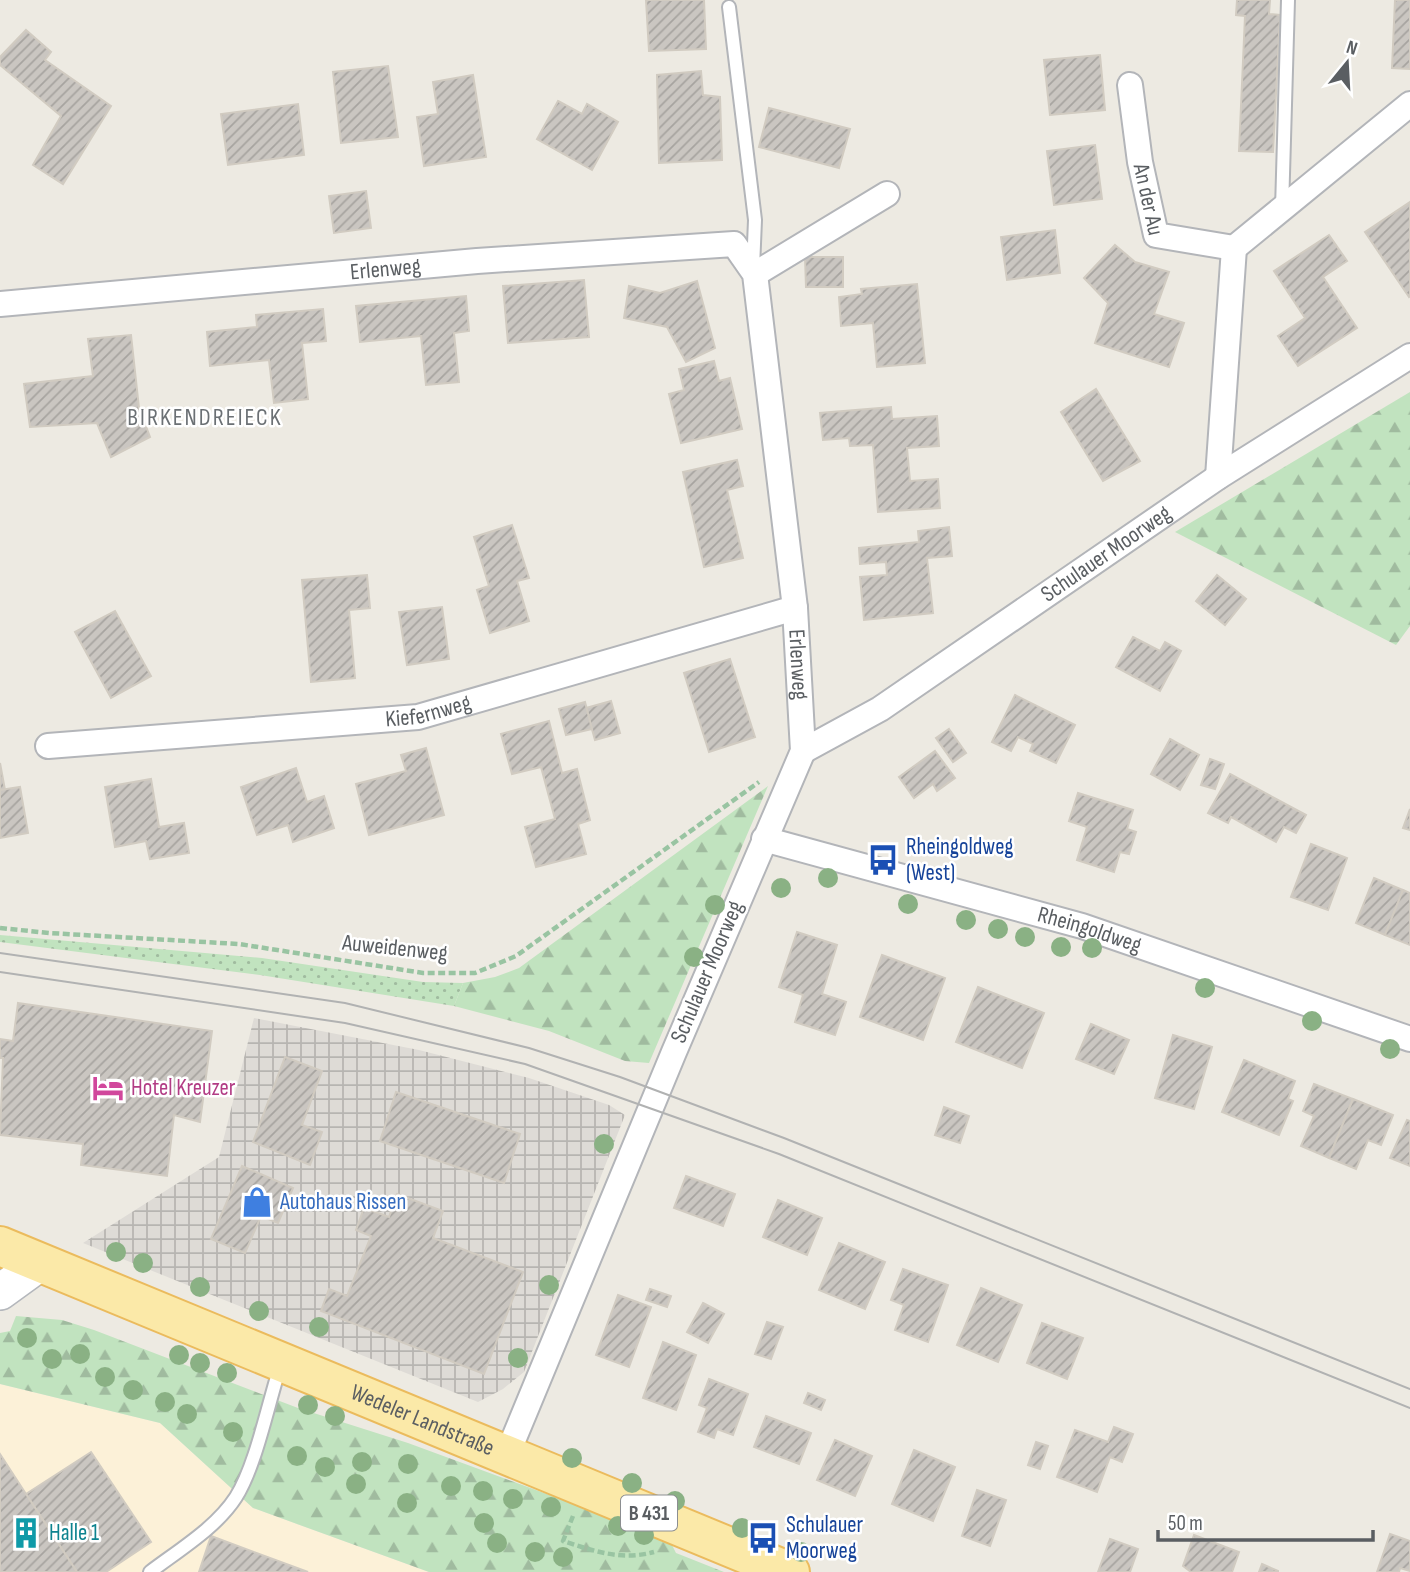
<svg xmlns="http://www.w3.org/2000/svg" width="1410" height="1572" viewBox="0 0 1410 1572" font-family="'Sofia Sans Condensed',sans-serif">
<defs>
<pattern id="industrial-grid" width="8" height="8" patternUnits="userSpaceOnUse" patternTransform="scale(1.75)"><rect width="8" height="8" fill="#dedbd6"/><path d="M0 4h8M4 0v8" fill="none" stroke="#b7b5b1"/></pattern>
<pattern id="grass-dots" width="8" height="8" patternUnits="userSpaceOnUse" patternTransform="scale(1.75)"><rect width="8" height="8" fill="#c1e3bf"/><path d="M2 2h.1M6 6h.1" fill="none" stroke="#a0bb9f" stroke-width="1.8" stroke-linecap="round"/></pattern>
<pattern id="forest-firs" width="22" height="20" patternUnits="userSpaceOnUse" patternTransform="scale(1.75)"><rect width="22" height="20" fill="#c1e3bf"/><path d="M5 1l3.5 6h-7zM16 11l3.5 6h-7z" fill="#a0bb9f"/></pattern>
<pattern id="building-hatch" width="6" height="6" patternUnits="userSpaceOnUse" patternTransform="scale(1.75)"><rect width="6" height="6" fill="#cac6c1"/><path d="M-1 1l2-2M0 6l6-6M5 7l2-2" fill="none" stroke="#a7a4a0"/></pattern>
</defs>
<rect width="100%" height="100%" fill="#edeae2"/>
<path fill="#fcf1d8" d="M0 1384 160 1423 253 1508 429 1572H0Z"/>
<path fill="url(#industrial-grid)" d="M254 1018 419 1050 529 1078 609 1105 625 1115 524 1372 503 1389 478 1402 83 1243 219 1157Z"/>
<path fill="url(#grass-dots)" d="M0 935 262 958 423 982 463 983 454 1006 260 975 0 942Z"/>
<g fill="url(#forest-firs)">
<path d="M1410 392V626L1396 645 1175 532Z"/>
<path d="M768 786 649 1063 625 1061 549 1031 454 1006 463 983 495 977 519 968Z"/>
<path d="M16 1316 62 1320 94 1330 298 1408 408 1443 669 1539 676 1553 724 1572H429L253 1508 160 1423 0 1384V1333L10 1331Z"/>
</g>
<g fill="url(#building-hatch)" stroke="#d1cbc1" stroke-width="2">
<path d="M646 0H704L706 49 649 51Z"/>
<path d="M1237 0H1270L1269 14 1280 15 1273 152 1239 151 1245 16 1236 15Z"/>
<path d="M1395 0H1410V69L1392 68Z"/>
<path d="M26 30 51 52 45 60 111 106 63 184 33 165 61 116 0 65V57Z"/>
<path d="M1100 55 1105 110 1050 115 1044 60Z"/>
<path d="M388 66 398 137 341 143 333 72Z"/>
<path d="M701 71 703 95 720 97 722 160 659 163 657 75Z"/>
<path d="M473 75 486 157 424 166 417 117 438 114 433 82Z"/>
<path d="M558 101 582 114 587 104 618 122 592 170 537 139Z"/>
<path d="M298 104 304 155 228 165 221 114Z"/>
<path d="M769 108 850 129 839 168 759 147Z"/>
<path d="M1095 145 1102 199 1054 205 1047 151Z"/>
<path d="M366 191 371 228 334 233 329 196Z"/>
<path d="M1410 202V296L1409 297 1365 232Z"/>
<path d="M1055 230 1060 273 1007 280 1001 237Z"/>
<path d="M1329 235 1347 261 1323 277 1357 328 1298 366 1278 336 1305 318 1274 271Z"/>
<path d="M1115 245 1135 262 1169 272 1154 314 1184 323 1169 367 1095 343 1108 303 1084 278Z"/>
<path d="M805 257H843V287H806Z"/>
<path d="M584 280 589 337 508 343 503 286Z"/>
<path d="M697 281 715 348 686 362 667 327 624 318 629 286 660 293Z"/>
<path d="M917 284 925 363 877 367 873 323 841 326 839 297 862 294 861 289Z"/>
<path d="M466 296 469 331 454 333 459 382 426 385 421 336 360 342 356 306Z"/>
<path d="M323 309 326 341 302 343 308 399 274 403 269 360 210 366 207 332 257 327 256 315Z"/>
<path d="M131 335 139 408 150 437 111 457 97 423 30 427 24 384 93 376 88 339Z"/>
<path d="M714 361 719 381 730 378 742 429 681 443 669 394 684 390 679 369Z"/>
<path d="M1096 389 1140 461 1103 481 1061 412Z"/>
<path d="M891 407 892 419 937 416 939 446 907 448 910 481 938 479 940 508 878 512 873 445 850 446 849 438 823 440 820 413Z"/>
<path d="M737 460 743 486 727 490 743 558 704 567 683 472Z"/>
<path d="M512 525 529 578 517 581 529 621 490 633 477 590 489 586 474 537Z"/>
<path d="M949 527 952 556 927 558 933 613 864 620 860 577 887 575 886 562 860 564 859 548 919 542 918 531Z"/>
<path d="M367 575 370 608 349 610 355 678 311 682 302 580Z"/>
<path d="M1217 575 1246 599 1225 625 1196 601Z"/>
<path d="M442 607 449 659 407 665 399 612Z"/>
<path d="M115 611 151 676 111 698 75 632Z"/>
<path d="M1133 637 1160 651 1165 642 1181 651 1160 691 1116 667Z"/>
<path d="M730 659 755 737 709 752 684 673Z"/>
<path d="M1015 695 1075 725 1056 763 1030 751 1033 744 1018 737 1011 751 992 742Z"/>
<path d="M611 701 620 733 595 740 586 708Z"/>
<path d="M585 702 592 729 566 735 559 709Z"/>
<path d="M549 721 562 773 577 769 590 820 578 824 586 854 536 867 525 827 555 819 541 767 512 774 501 734Z"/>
<path d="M949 729 966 753 953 762 936 738Z"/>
<path d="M1170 739 1199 755 1180 790 1151 774Z"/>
<path d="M426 748 444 815 369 835 356 784 406 771 401 755Z"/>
<path d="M935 751 955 778 937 791 933 784 914 798 899 777Z"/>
<path d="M1210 759 1224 764 1215 789 1201 785Z"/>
<path d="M0 763 5 790H0Z"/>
<path d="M296 768 307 802 324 796 334 828 293 842 288 825 257 835 241 787Z"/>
<path d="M1230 774 1306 815 1296 833 1284 827 1276 842 1231 817 1228 823 1208 813Z"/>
<path d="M151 779 159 827 184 823 189 853 150 859 146 841 115 847 105 787Z"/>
<path d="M20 787 28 833 0 838V790Z"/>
<path d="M1078 793 1133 810 1127 829 1136 832 1129 854 1120 852 1114 872 1077 860 1087 827 1069 821Z"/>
<path d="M1410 809V830L1403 828Z"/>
<path d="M1311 844 1347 858 1328 910 1291 897Z"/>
<path d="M1374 878 1403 890 1385 935 1356 923Z"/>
<path d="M1403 890 1410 893V945L1385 935Z"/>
<path d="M797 932 837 945 822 994 846 1002 835 1035 795 1022 803 995 779 987Z"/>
<path d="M882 955 945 978 923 1040 860 1017Z"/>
<path d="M978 987 1044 1013 1022 1068 956 1042Z"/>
<path d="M18 1003 212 1031 200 1122 174 1115 167 1176 81 1165 83 1144 0 1135 3 1058H0V1039L13 1041Z"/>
<path d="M1091 1024 1129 1040 1114 1074 1076 1059Z"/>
<path d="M1173 1035 1212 1047 1194 1109 1155 1098Z"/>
<path d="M285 1057 322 1071 302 1125 322 1132 310 1165 253 1142Z"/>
<path d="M1244 1060 1295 1081 1288 1099 1293 1101 1279 1135 1222 1112Z"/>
<path d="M1314 1084 1353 1099 1329 1158 1301 1146 1314 1116 1303 1111Z"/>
<path d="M396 1092 520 1134 504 1183 380 1141Z"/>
<path d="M1353 1099 1393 1115 1381 1145 1368 1140 1356 1169 1329 1158Z"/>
<path d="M944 1107 969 1116 960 1143 935 1135Z"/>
<path d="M1407 1120 1410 1121V1166L1390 1158Z"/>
<path d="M242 1166 293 1188 278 1223 261 1216 245 1253 211 1239Z"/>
<path d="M686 1176 735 1194 723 1226 674 1208Z"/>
<path d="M397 1194 443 1211 433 1238 523 1272 484 1374 321 1311 329 1289 347 1296 371 1236 356 1230 364 1208 389 1217Z"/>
<path d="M778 1200 822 1218 807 1255 763 1237Z"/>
<path d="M839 1243 885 1262 865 1309 819 1290Z"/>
<path d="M903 1269 948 1285 928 1342 895 1330 904 1305 891 1300Z"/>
<path d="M981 1288 1022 1305 998 1362 957 1345Z"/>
<path d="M650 1289 671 1296 667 1307 646 1300Z"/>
<path d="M618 1295 651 1307 629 1367 596 1355Z"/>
<path d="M703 1303 724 1314 708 1343 687 1332Z"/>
<path d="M767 1322 783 1327 771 1359 755 1354Z"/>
<path d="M1042 1323 1083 1338 1067 1379 1027 1363Z"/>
<path d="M663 1342 696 1355 676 1410 643 1398Z"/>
<path d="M709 1379 748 1394 733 1435 717 1429 714 1438 698 1432 707 1408 699 1405Z"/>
<path d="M808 1393 825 1400 821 1410 804 1403Z"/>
<path d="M766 1416 811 1433 799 1464 754 1447Z"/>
<path d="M1114 1427 1133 1434 1122 1462 1110 1457 1097 1492 1057 1477 1075 1430 1108 1442Z"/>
<path d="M835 1440 872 1456 855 1496 817 1480Z"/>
<path d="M1036 1442 1048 1446 1040 1469 1028 1465Z"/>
<path d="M914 1450 955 1467 933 1521 892 1504Z"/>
<path d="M91 1452 151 1542 106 1572H77L26 1494Z"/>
<path d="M0 1454 26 1494 77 1572H0Z"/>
<path d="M977 1490 1006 1500 990 1546 962 1536Z"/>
<path d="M1390 1534 1410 1541V1571L1400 1568 1399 1572H1377Z"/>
<path d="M1194 1535 1239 1552 1232 1572H1191L1183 1566Z"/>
<path d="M211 1536 308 1572H199Z"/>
<path d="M1110 1539 1138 1549 1130 1572H1098Z"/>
<path d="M1262 1564 1278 1571V1572H1259Z"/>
</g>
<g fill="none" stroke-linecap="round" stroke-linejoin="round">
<defs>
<g id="lane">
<path d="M729 7 755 220 753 268"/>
<path d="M1282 209 1288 0"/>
<path d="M150 1572C179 1550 216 1528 236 1497 256 1465 268 1404 280 1367"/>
</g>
<g id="street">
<path id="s1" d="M1130 85 1140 162 1156 235 1234 248 1218 477"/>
<path d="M1234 248 1410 104"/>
<path d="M755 274 887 194"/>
<path id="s2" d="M0 304 477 261 734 244 755 274 795 608 803 751 674 1052 507 1455"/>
<path id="s3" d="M48 746 418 717 795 608"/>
<path id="s4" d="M803 751 880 709 1218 477 1410 356"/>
<path id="s5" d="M764 839 1082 926 1410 1039"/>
</g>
<path id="secondary" d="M0 1292 40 1263"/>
<g id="primary">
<path id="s6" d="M0 1246 790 1572"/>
</g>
</defs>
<use href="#lane" stroke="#b3b5b9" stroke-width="16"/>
<use href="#street" stroke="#b3b5b9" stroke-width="28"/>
<use href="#secondary" stroke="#b4b7bc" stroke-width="38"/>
<use href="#primary" stroke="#ebbb5d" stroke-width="42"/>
<g stroke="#99c4a2" stroke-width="4.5" stroke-dasharray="7 3.5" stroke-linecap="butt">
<path d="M0 928 49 933 239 944 423 973H475L516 956 759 782"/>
<path d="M573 1516 563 1541C594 1551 621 1561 654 1552"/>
</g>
<use href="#lane" stroke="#fff" stroke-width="12"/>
<use href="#street" stroke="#fff" stroke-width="24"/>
<use href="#secondary" stroke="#fff" stroke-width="35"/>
<use href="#primary" stroke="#fbe9a8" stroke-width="38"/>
<g stroke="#b1b2b2" stroke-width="2">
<path d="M0 953 345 1003 529 1048 620 1077 784 1138 1410 1389"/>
<path d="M0 972 345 1023 525 1064 779 1154 1410 1408"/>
</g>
</g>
<g fill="#8ab184">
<circle cx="828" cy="878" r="10"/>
<circle cx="781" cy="888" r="10"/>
<circle cx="908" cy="904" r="10"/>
<circle cx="715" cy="905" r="10"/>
<circle cx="966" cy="920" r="10"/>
<circle cx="998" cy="929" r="10"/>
<circle cx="1025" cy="937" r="10"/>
<circle cx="1061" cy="947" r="10"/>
<circle cx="1092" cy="948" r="10"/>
<circle cx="694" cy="957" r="10"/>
<circle cx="1205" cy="988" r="10"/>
<circle cx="1312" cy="1021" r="10"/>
<circle cx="1390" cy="1049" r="10"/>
<circle cx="604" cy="1144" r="10"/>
<circle cx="116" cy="1252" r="10"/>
<circle cx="143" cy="1263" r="10"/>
<circle cx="549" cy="1285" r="10"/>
<circle cx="200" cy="1287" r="10"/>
<circle cx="259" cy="1311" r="10"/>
<circle cx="319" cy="1327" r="10"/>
<circle cx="27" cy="1338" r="10"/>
<circle cx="80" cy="1354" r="10"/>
<circle cx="179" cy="1355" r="10"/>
<circle cx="518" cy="1358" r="10"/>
<circle cx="52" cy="1359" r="10"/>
<circle cx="200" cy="1363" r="10"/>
<circle cx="227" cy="1373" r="10"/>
<circle cx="105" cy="1377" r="10"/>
<circle cx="133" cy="1390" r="10"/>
<circle cx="165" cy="1402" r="10"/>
<circle cx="308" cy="1405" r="10"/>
<circle cx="187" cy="1414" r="10"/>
<circle cx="335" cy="1416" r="10"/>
<circle cx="233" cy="1432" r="10"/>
<circle cx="297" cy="1456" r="10"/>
<circle cx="572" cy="1458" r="10"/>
<circle cx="362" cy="1462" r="10"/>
<circle cx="408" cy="1464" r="10"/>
<circle cx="325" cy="1467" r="10"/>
<circle cx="632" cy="1483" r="10"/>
<circle cx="356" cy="1484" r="10"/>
<circle cx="451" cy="1486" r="10"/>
<circle cx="483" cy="1491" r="10"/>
<circle cx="513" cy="1499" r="10"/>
<circle cx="675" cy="1501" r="10"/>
<circle cx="407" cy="1503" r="10"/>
<circle cx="551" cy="1507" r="10"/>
<circle cx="484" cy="1523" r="10"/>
<circle cx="618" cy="1526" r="10"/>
<circle cx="742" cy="1528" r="10"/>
<circle cx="644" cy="1535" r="10"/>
<circle cx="497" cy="1543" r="10"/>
<circle cx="535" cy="1552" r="10"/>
<circle cx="801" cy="1552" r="10"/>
<circle cx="563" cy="1557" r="10"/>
</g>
<defs>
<symbol id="bus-bare" viewBox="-9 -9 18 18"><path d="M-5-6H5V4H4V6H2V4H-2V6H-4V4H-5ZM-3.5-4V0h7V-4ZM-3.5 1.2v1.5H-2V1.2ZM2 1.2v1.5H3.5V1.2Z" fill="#1a4fb4" stroke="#fff" stroke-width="2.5" paint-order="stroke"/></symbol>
<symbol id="hotel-bare" viewBox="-9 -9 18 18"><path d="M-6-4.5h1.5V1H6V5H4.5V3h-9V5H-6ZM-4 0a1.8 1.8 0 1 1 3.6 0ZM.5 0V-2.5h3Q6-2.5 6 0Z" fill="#d1479c" stroke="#fff" stroke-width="2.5" paint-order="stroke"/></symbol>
<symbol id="shop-bare" viewBox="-9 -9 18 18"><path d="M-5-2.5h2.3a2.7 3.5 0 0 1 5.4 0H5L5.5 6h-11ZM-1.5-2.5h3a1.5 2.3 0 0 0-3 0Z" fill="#3f7fe0" stroke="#fff" stroke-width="2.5" paint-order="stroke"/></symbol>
<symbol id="building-bare" viewBox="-9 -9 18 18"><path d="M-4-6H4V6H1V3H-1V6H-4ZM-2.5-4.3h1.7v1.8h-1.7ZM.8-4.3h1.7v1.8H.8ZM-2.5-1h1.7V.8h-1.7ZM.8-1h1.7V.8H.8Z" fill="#0f9aa8" stroke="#fff" stroke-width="2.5" paint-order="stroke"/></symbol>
</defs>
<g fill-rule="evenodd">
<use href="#bus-bare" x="861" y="838" width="44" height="44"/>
<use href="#hotel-bare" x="86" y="1066" width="44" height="44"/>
<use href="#shop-bare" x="235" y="1180" width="44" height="44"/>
<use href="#building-bare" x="4" y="1511" width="44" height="44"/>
<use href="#bus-bare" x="741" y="1516" width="44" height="44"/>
</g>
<g text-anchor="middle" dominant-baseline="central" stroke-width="5" stroke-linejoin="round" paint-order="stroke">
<rect fill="#fff" stroke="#8c8e91" stroke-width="2" x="621" y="1495.5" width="56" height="35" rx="5"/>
<g font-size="21" font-weight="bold" fill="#5a5e62">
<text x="649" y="1513">B 431</text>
</g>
<g font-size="23" fill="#5a5e62" stroke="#fff">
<text stroke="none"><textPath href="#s1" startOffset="116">An der Au</textPath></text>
<text stroke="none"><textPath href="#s2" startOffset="387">Erlenweg</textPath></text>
<text stroke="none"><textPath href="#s4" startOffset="362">Schulauer Moorweg</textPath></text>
<text stroke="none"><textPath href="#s2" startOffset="1166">Erlenweg</textPath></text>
<text stroke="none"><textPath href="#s3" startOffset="382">Kiefernweg</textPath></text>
<text stroke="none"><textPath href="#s5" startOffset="338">Rheingoldweg</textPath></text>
<text transform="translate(395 948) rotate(6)">Auweidenweg</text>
<text transform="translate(707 972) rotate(-67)">Schulauer Moorweg</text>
<text stroke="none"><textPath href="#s6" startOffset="457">Wedeler Landstraße</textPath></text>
</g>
<g font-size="23" fill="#164399" stroke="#fff" text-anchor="start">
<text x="906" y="847">Rheingoldweg<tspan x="906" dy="26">(West)</tspan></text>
<text x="786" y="1525">Schulauer<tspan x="786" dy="26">Moorweg</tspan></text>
</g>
<g font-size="23" fill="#b23c85" stroke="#fff" text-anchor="start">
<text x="131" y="1088">Hotel Kreuzer</text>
</g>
<g font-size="23" fill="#366cbe" stroke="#fff" text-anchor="start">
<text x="280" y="1202">Autohaus Rissen</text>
</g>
<g font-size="23" fill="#0d838f" stroke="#fff" text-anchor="start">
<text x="49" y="1533">Halle 1</text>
</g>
<g font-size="24" letter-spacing="2" fill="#6b7074" stroke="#fff">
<text x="205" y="417">BIRKENDREIECK</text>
</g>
</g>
<g transform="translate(1347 63) rotate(18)" stroke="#ffffff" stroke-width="5" paint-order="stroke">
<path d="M0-5L12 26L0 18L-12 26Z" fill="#5a5e62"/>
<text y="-10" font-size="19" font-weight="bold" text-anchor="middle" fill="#5a5e62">N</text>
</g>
<path d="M1158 1530v10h215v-10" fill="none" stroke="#5a5e62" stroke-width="3.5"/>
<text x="1168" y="1530" font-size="21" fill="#5a5e62" stroke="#ffffff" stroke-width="5" paint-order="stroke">50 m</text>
</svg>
